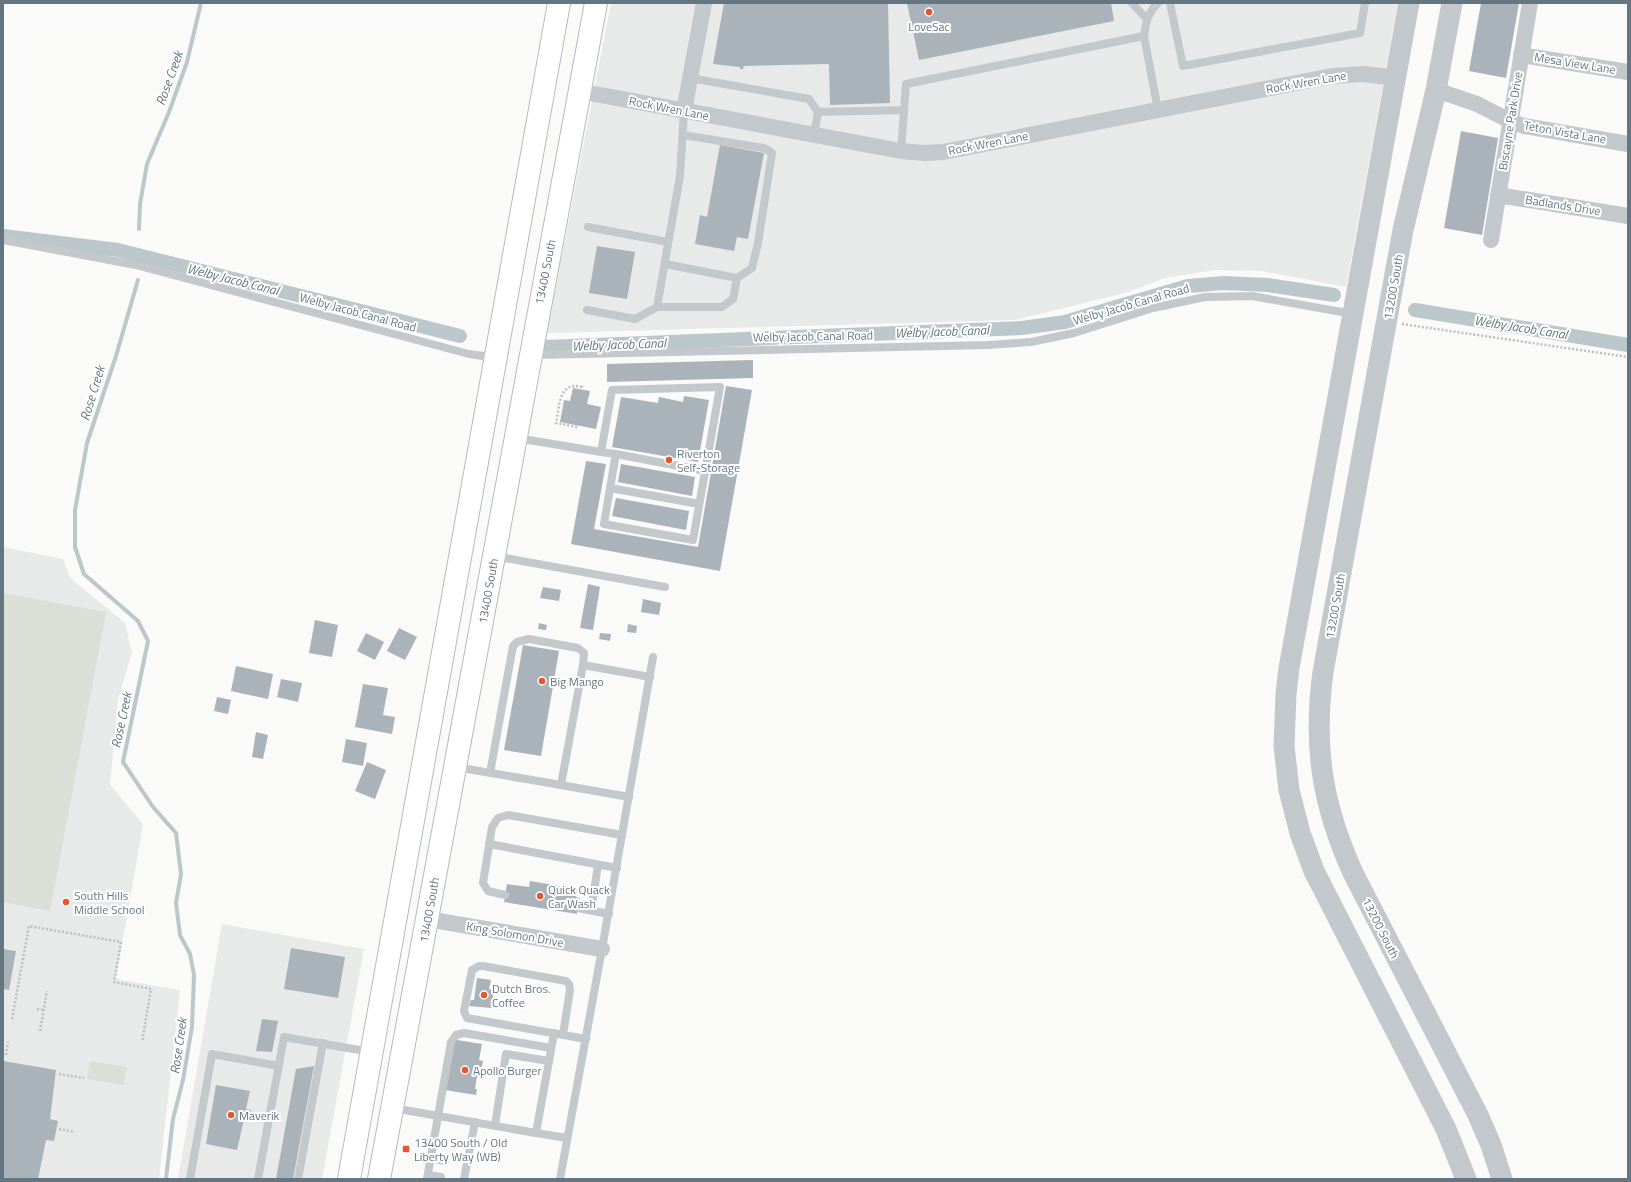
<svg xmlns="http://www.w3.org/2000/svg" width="1631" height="1182" viewBox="0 0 1631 1182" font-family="'Titillium Web',sans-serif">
<rect width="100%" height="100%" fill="#fafaf8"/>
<g fill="#e8e9e9">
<path d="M611 3H1398L1346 287 1262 271 1215 270 1165 278 1125 293 1015 320 547 333Z"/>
<path d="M3 547 63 559 70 578 125 623 132 653 118 699 110 784 143 825 116 979 180 990 159 1179H3Z"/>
<path d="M222 924 364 949 322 1179H178Z"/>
</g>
<g fill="#dadfd7">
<path d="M3 593 106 612 50 911 3 902Z"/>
<path d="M90 1061 127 1067 124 1085 87 1079Z"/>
</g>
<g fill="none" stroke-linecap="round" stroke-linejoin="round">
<g stroke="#bbc7cb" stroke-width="4">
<path d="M139 229 140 204 147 164 169 112 187 62 201 3"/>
<path d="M138 280 116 356 87 443 75 510V547L84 574 138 621 148 641 123 762 153 807 176 833 181 874 176 903 180 935 190 954 194 975 192 1027 183 1080 173 1119 166 1179"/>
</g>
<g stroke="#bbc7cb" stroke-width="14">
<path d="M3 236 118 250 460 336"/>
<path d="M1415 310 1628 345"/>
<path d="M545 347 1022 328 1065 322 1188 286 1224 283 1268 285 1334 295"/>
</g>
</g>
<g fill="#aab3b9">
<path d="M724 3H888L890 103 830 105 829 64 744 66 743 69H740V67L713 64Z"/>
<path d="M907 3H1111L1114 21 919 60Z"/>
<path d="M1481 3H1519L1506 78 1469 71Z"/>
<path d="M1461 131 1498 138 1482 235 1444 228Z"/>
<path d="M720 145 764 153 748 239 737 237 734 251 695 244 700 215 707 217Z"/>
<path d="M597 246 635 252 627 299 589 293Z"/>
<path d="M753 360V378L607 382V364Z"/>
<path d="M726 386 752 390 720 571 571 544 586 461 606 464 594 529 698 547Z"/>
<path d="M573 388 590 391 587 404 601 407 596 429 560 422 564 400 570 401Z"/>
<path d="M684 396 709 400 698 462 612 447 621 397 658 403 659 397 683 402Z"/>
<path d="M621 464 695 477 692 496 618 482Z"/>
<path d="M616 498 689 511 686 530 612 516Z"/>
<path d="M588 584 600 587 593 630 580 628Z"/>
<path d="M543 587 561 590 559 601 540 598Z"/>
<path d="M643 599 661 603 659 615 641 612Z"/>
<path d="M315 620 338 625 332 657 309 653Z"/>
<path d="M539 623 547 625 546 630 538 629Z"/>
<path d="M628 624 637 626 636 633 627 632Z"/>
<path d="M399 628 417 637 405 660 387 651Z"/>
<path d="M366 633 384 642 375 660 357 651Z"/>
<path d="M600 633 611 634 610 641 599 639Z"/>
<path d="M523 645 559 651 541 756 504 750Z"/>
<path d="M236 666 273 674 268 699 231 691Z"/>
<path d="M281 679 302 683 298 702 277 697Z"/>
<path d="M363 684 388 688 383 715 395 717 392 734 355 727Z"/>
<path d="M217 697 231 700 228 714 214 711Z"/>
<path d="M256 732 268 735 263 759 252 757Z"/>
<path d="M346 739 367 743 363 766 342 762Z"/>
<path d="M367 762 386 770 375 799 355 791Z"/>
<path d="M530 881 577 889 576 897 580 898 577 914 504 902 507 884 529 887Z"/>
<path d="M291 948 345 957 338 998 284 989Z"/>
<path d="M3 949 16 951 9 990 3 989Z"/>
<path d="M477 978 491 980 489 989 494 990 491 1008 469 1006 471 1000H474Z"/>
<path d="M262 1019 278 1021 272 1052 256 1051Z"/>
<path d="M457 1040 482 1044 479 1060 483 1061 480 1076H477L475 1089H477L476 1095 445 1090 454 1042Z"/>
<path d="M3 1061 56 1070 50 1119 58 1121 54 1141 46 1140 38 1179H3Z"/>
<path d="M314 1066 293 1179H276L296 1069Z"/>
<path d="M216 1085 250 1091 246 1109 251 1110 249 1120 244 1119 237 1150 206 1144Z"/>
</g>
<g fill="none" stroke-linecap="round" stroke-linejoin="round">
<defs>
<g id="primary">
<path d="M349 1179 559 3"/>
<path d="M379 1179 596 3"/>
</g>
</defs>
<use href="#primary" stroke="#b5babe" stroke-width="24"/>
<g stroke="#bbbfc2" stroke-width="2.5" stroke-dasharray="2 2" stroke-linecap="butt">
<path d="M1402 324 1628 357"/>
<path d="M577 427 556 423C560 406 558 381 582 387V389"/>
<path d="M37 1009 44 1010"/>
<path d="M12 1019 29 926 121 942 114 982 151 989 142 1042"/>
<path d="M40 1031 47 991"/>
<path d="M6 1055 8 1042"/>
<path d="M59 1074 84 1078"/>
<path d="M59 1129 75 1132"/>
</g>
<g stroke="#c3c8cc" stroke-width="8">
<path d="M1132 3 1147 19"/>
<path d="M1170 3 1183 66 1360 33 1365 3"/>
<path d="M1144 36 1158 110"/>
<path d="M690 78 809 99 818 112"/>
<path d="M683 135 764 148 772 153 758 243 752 268 737 278"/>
<path d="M814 135 818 112 904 110"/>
<path d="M901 151 906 84 1144 36C1146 23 1148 12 1158 3"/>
<path d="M588 227 668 242"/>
<path d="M3 240 136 265 469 354 496 358"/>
<path d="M657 307H722L733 299 737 278 665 264"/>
<path d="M587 310 635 319 657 307 680 176 684 111"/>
<path d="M533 355 988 345 1031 342 1074 333 1153 308 1205 297 1252 296 1353 314"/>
<path d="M517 438 601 452"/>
<path d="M616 454 601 452 612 390 720 387 693 540 604 524 610 488 699 504"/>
<path d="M610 488 616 454 705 471"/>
<path d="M494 556 665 587"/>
<path d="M456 767 561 785"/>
<path d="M490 773 513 646 517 642 529 639 578 648 584 653 583 665"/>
<path d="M629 797 561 785 583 665 650 677"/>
<path d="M489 844 617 868"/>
<path d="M505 895 488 891 483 883 492 827 498 818 508 815 622 835"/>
<path d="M578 908 609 914"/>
<path d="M591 910 598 865"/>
<path d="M554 1033 536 1133 567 1138"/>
<path d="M563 1035 570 990 569 984 566 981 483 966H479L472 970 464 1011 467 1018 586 1039"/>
<path d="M393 1108 536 1133"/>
<path d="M495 1125 506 1054 549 1061"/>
<path d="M431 1158 445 1161"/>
<path d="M428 1175 441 1177"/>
<path d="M190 1179 212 1054 279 1066"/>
<path d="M258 1179 284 1037 371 1052"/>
<path d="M298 1179 323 1043"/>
<path d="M427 1179 451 1042 456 1035 464 1033 551 1048"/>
<path d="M464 1179 475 1122"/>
<path d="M560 1179 602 949 653 657"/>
</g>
<g stroke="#c3c8cc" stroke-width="16">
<path d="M1521 55 1628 72"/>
<path d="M1436 90 1477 104 1510 121 1524 126 1628 144"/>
<path d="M579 91 901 151 925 153 943 152 1332 76 1364 74 1396 78"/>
<path d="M684 111 704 3"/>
<path d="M1498 195 1628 216"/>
<path d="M1491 240 1530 3"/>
<path d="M427 919 602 949"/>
</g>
<g stroke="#c3c8cc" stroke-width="21">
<path d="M1409 3 1289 668 1286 694 1284 746 1289 790 1300 833 1314 871 1446 1129 1466 1179"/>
<path d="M1452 3 1436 90 1403 230 1323 672C1313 747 1322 804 1353 873L1478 1115 1491 1145 1502 1179"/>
</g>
<use href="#primary" stroke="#fff" stroke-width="22"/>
</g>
<g fill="#e4572e" stroke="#fff" stroke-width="1.5">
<circle cx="929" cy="12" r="4"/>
<circle cx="669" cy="460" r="4"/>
<circle cx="542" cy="681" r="4"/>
<circle cx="540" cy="896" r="4"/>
<circle cx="66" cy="902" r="4"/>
<circle cx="484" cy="995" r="4"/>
<circle cx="465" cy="1070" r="4"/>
<circle cx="231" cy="1115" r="4"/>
<rect x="402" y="1145" width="8" height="8" rx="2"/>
</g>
<g text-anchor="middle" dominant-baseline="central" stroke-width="4" stroke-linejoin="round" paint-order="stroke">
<g font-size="12" fill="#657683" stroke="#fff" text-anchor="start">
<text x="929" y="26" text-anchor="middle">LoveSac</text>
<text x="677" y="453">Riverton<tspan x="677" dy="14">Self-Storage</tspan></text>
<text x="550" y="681">Big Mango</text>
<text x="548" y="889">Quick Quack<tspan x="548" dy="14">Car Wash</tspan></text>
<text x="74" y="895">South Hills<tspan x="74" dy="14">Middle School</tspan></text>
<text x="492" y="988">Dutch Bros.<tspan x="492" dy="14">Coffee</tspan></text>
<text x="473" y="1070">Apollo Burger</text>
<text x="239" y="1115">Maverik</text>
<text x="414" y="1142">13400 South / Old<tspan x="414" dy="14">Liberty Way (WB)</tspan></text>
</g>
<g font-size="12" fill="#657683" stroke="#fff">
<text transform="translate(1575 63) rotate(9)">Mesa View Lane</text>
<text transform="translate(1306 82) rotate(-10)">Rock Wren Lane</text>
<text transform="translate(669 108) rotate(11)">Rock Wren Lane</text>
<text transform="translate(1510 121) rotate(-81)">Biscayne Park Drive</text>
<text transform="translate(1565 132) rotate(10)">Teton Vista Lane</text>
<text transform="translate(988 143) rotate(-11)">Rock Wren Lane</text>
<text transform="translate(1563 205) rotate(9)">Badlands Drive</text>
<text transform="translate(545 272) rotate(-79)">13400 South</text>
<text transform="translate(1393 287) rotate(-80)">13200 South</text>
<text transform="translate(1131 304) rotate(-16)">Welby Jacob Canal Road</text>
<text transform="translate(358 312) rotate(15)">Welby Jacob Canal Road</text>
<text transform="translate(813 336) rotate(-1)">Welby Jacob Canal Road</text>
<text transform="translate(488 591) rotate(-80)">13400 South</text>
<text transform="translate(1335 606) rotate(-80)">13200 South</text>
<text transform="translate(429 910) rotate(-80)">13400 South</text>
<text transform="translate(1381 928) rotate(63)">13200 South</text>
<text transform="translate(515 934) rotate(10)">King Solomon Drive</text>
</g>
<g font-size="13" font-style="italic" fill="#60757c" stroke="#fff">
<text transform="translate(169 78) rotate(-70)">Rose Creek</text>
<text transform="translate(233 279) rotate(14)">Welby Jacob Canal</text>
<text transform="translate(1521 327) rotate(9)">Welby Jacob Canal</text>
<text transform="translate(942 331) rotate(-2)">Welby Jacob Canal</text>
<text transform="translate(619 344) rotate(-2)">Welby Jacob Canal</text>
<text transform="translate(92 393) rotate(-73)">Rose Creek</text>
<text transform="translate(121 720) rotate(-78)">Rose Creek</text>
<text transform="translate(178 1046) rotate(-82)">Rose Creek</text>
</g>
</g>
<rect width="1631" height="1182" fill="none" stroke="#657683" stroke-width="8"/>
</svg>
